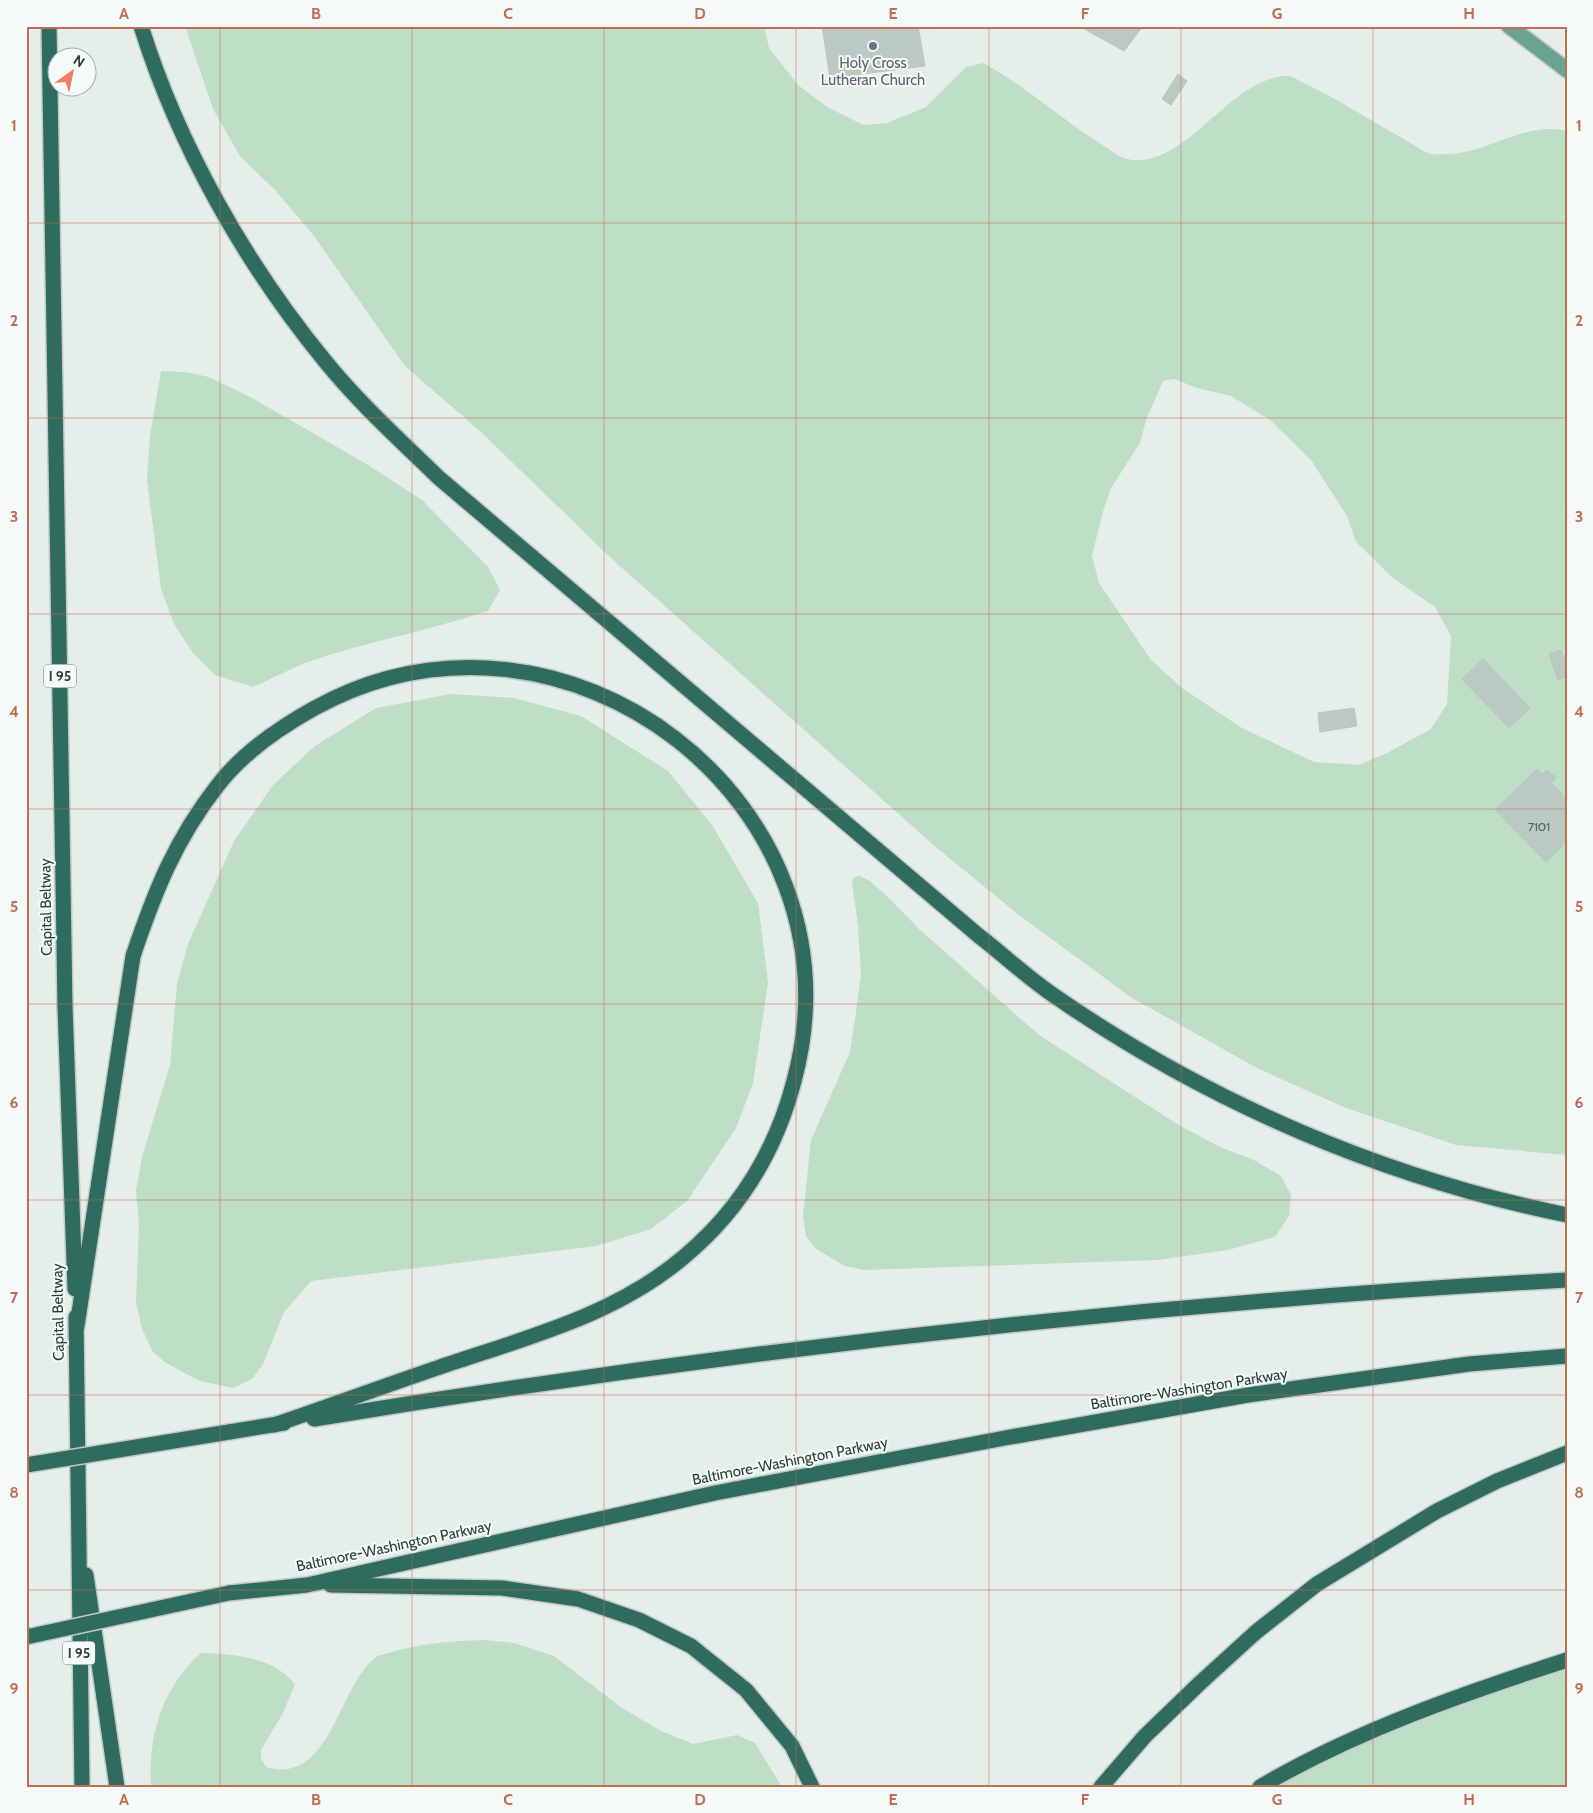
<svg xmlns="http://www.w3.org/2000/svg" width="1593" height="1813" viewBox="0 0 1593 1813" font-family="Cabin,sans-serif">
<rect width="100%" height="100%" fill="#e5eee9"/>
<g fill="#bedec6" fill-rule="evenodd">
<path d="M185 26H764L769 48 798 85 827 107 863 125 887 123 926 107 966 67 983 63C1026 86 1062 120 1104 146 1111 150 1120 158 1127 159 1184 172 1229 78 1286 76 1292 75 1301 82 1306 84 1339 100 1370 120 1402 138 1411 143 1422 151 1431 154 1436 155 1442 154 1447 154 1488 153 1525 121 1567 131V1155L1456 1145 1346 1108 1259 1069 1132 998 1019 915 937 848 612 559 482 433 405 366 314 236 276 191 240 156 213 109ZM1174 379 1197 388 1231 396 1270 420 1311 460 1347 516 1356 542 1393 578 1435 607 1451 636 1447 704 1431 729 1387 753 1359 765 1314 762 1242 728 1182 688 1151 660 1099 583 1092 556 1103 511 1111 488 1140 443 1146 420 1163 381Z"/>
<path d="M161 371 185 372 209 377 254 399 368 465 422 500 488 567 500 590 488 611C428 631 365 642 305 663 288 670 271 679 253 687L215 675 193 653 174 624 161 589 147 480 150 436Z"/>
<path d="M451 694 514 698 581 716 668 771 712 825 758 903 768 983 753 1083 736 1128 687 1201 651 1229 596 1246 311 1281 284 1312 263 1364 252 1379 233 1388 200 1381 166 1363 153 1352 142 1329 136 1302 139 1225 136 1191 142 1157 170 1065 177 984 188 944 234 841 273 785 315 746 376 708Z"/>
<path d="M860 876 870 881 887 896 919 929 1039 1035 1177 1124 1222 1148 1254 1160 1281 1176 1291 1195 1289 1216 1275 1237 1228 1250 1157 1260 864 1270 845 1266 816 1249 806 1236 803 1216 811 1140 850 1052 856 1012 861 974 858 926 852 882 854 877Z"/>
<path d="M484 1640 514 1643 554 1656 622 1708 661 1731 693 1744 737 1735 755 1743 782 1787H151C148 1735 162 1688 201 1653 235 1654 272 1657 295 1684L283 1713 261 1750V1759L266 1767C330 1786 338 1687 375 1658 378 1655 385 1654 389 1653 421 1643 451 1641 484 1640Z"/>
<path d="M1567 1660V1787H1260L1367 1733Z"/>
</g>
<g fill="#bac9c2" stroke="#b7c7c0">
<path d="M822 26H918L925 66 830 78Z"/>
<path d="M1079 26H1143L1124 51Z"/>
<path d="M1178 74 1187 81 1171 105 1162 99Z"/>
<path d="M1561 650 1567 665V676L1558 680 1549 654Z"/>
<path d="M1483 659 1530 708 1509 728 1462 679Z"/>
<path d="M1354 708 1357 726 1320 732 1318 713Z"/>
<path d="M1537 769 1542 774 1547 770 1556 778 1551 783 1567 799V841L1546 862 1495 810Z"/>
</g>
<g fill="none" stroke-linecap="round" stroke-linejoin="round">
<defs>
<path id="primary" d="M1509 26 1567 70"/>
<g id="motorway">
<path d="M49 26 65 1006 75 1289"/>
<path d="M141 26C178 145 246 265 325 361 359 403 400 440 439 478L979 936C1005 956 1029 979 1056 997 1210 1103 1384 1178 1567 1215"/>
<path d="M76 1317 82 1787"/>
<path d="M77 1326 133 956C155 891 175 840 218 785 242 754 279 728 313 709 563 570 869 803 794 1081 776 1150 740 1210 685 1256 615 1316 525 1338 440 1367 384 1386 330 1406 274 1425"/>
<path d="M314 1419C728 1351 1148 1303 1567 1280"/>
<path d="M229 1432 284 1423"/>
<path d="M86 1575 117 1787"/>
<path d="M331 1585 502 1588 578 1599 639 1620 691 1646 746 1690 792 1746 812 1787"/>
<path d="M229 1593 307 1585 715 1493 1005 1438 1248 1395 1469 1364 1567 1356"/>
<path d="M1101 1787 1145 1736 1200 1683 1256 1632 1317 1584 1437 1511 1497 1481 1567 1453"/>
<path d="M1260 1787C1355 1731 1462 1694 1567 1660"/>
</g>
</defs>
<use href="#primary" stroke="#c2cac7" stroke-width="18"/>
<use href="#motorway" stroke="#c2cac7" stroke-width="18"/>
<use href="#primary" stroke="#6aa392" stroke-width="15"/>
<use href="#motorway" stroke="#306c5e" stroke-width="15"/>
<defs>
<g id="motorway-bridge">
<path d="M26 1465 229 1432"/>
<path d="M26 1637 229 1593"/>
</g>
</defs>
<use href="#motorway-bridge" stroke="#c2cac7" stroke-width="18" stroke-linecap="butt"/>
<use href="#motorway-bridge" stroke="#306c5e" stroke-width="15"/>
</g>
<path fill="none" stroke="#bd6f56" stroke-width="1" stroke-opacity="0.55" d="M220 26V1787M412 26V1787M604 26V1787M796 26V1787M989 26V1787M1181 26V1787M1373 26V1787M26 223H1567M26 418H1567M26 614H1567M26 809H1567M26 1004H1567M26 1200H1567M26 1395H1567M26 1590H1567"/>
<circle fill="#6b7280" stroke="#f5faf8" stroke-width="2" cx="873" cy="46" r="5"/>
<g text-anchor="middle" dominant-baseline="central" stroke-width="4" stroke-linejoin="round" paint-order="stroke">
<g font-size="12" fill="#4a625a">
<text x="1539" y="826">7101</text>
</g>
<g fill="#f5faf8" stroke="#637871" stroke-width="1">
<rect x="44" y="664.5" width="32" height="23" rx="4"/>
<rect x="63" y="1641.5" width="32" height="23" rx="4"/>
</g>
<g font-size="14" font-weight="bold" fill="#244037">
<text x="60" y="676">I 95</text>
<text x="79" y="1653">I 95</text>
</g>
<g font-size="15" fill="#5b616d" stroke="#f5faf8">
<text x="873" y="63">Holy Cross<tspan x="873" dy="17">Lutheran Church</tspan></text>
</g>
<g font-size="15" fill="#244037" stroke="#f5faf8">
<text transform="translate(46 907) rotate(-91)">Capital Beltway</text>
<text transform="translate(58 1312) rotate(-91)">Capital Beltway</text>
<text transform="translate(1189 1389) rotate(-9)">Baltimore-Washington Parkway</text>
<text transform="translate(790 1461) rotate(-11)">Baltimore-Washington Parkway</text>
<text transform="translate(394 1546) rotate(-12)">Baltimore-Washington Parkway</text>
</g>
</g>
<rect width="1593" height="1813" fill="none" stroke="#f5faf8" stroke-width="55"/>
<g transform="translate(72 72) rotate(33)"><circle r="24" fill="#f5faf8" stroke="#a1b0ab"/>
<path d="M0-4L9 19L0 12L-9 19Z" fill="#f07f60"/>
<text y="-8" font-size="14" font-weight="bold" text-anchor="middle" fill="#244037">N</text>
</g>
<rect x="28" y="28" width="1538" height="1758" fill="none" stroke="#bd6f56" stroke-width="2"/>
<g font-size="16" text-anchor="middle" font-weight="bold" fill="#bd6f56">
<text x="124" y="19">A</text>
<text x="316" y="19">B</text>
<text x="508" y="19">C</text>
<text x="700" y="19">D</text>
<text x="893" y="19">E</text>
<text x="1085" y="19">F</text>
<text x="1277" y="19">G</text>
<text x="1469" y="19">H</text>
<text x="14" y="131">1</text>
<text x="1579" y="131">1</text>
<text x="14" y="326">2</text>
<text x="1579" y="326">2</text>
<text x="14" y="522">3</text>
<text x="1579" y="522">3</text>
<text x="14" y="717">4</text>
<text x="1579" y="717">4</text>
<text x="14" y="912">5</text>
<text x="1579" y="912">5</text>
<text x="14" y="1108">6</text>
<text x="1579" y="1108">6</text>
<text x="14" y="1303">7</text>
<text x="1579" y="1303">7</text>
<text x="14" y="1498">8</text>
<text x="1579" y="1498">8</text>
<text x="14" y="1694">9</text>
<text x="1579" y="1694">9</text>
<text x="124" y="1805">A</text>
<text x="316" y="1805">B</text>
<text x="508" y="1805">C</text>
<text x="700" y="1805">D</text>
<text x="893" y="1805">E</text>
<text x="1085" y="1805">F</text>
<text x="1277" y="1805">G</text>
<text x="1469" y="1805">H</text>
</g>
</svg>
